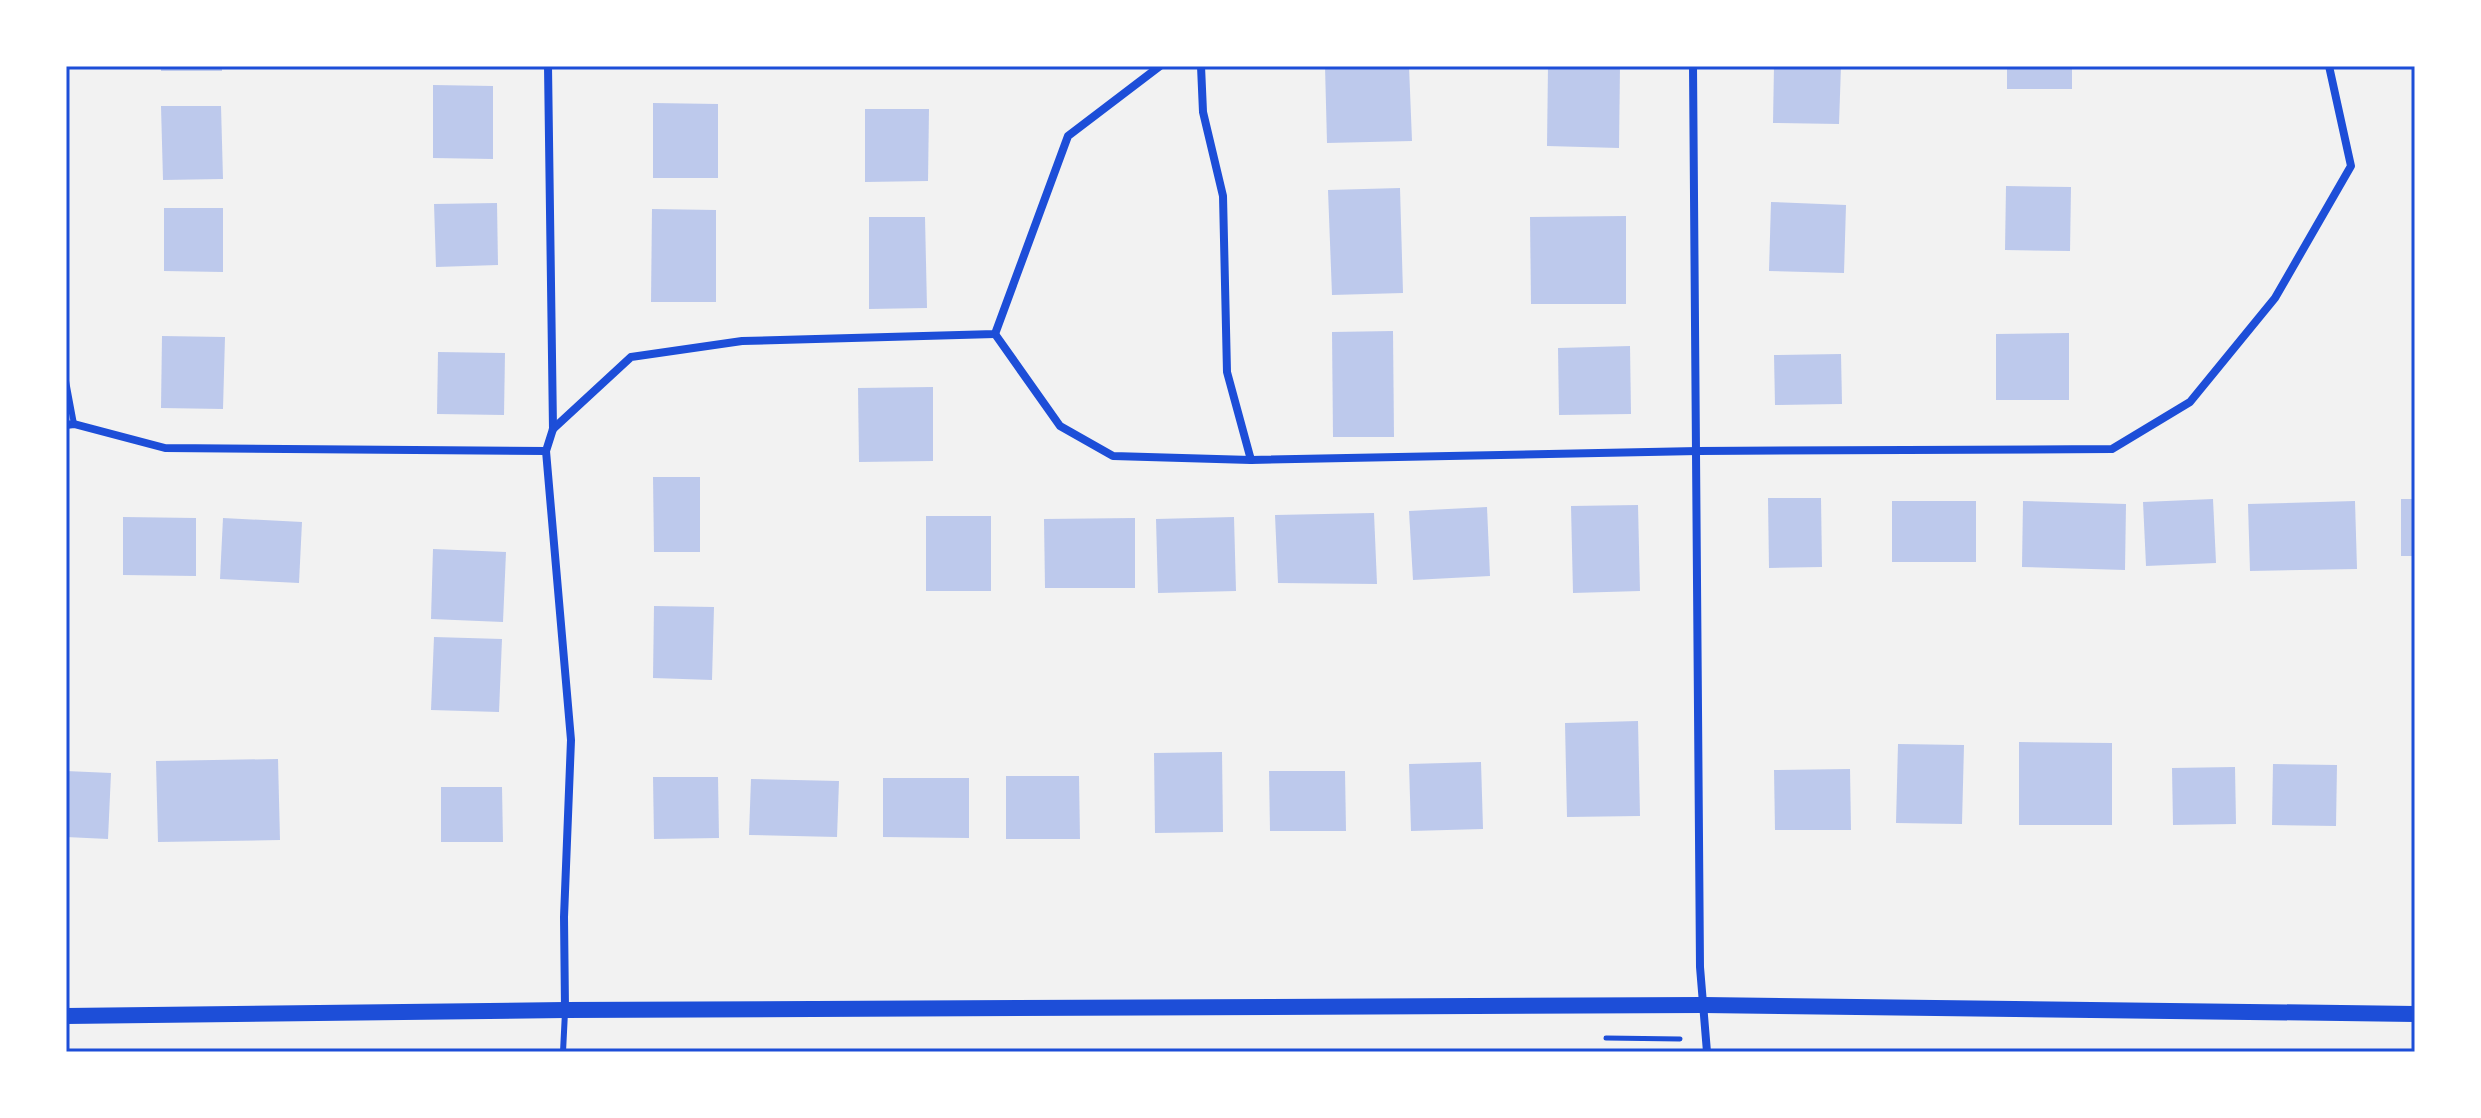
<svg xmlns="http://www.w3.org/2000/svg" width="2481" height="1118" viewBox="0 0 2481 1118" font-family="'Exo 2',sans-serif">
<rect width="100%" height="100%" fill="#f2f2f2"/>
<g fill="#bdc9ec">
<rect x="161" y="66" width="61" height="5"/>
<path d="M1325 66H1409L1412 141 1327 143Z"/>
<path d="M1548 66H1620L1619 148 1547 146Z"/>
<path d="M1774 66H1841L1839 124 1773 123Z"/>
<rect x="2007" y="66" width="65" height="23"/>
<path d="M433 85 493 86V159L433 158Z"/>
<path d="M653 103 718 104V178H653Z"/>
<path d="M161 106H221L223 179 163 180Z"/>
<path d="M865 109H929L928 181 865 182Z"/>
<path d="M2006 186 2071 187 2070 251 2005 250Z"/>
<path d="M1400 188 1403 293 1332 295 1328 190Z"/>
<path d="M1771 202 1846 205 1844 273 1769 271Z"/>
<path d="M497 203 498 265 436 267 434 204Z"/>
<path d="M164 208H223V272L164 271Z"/>
<path d="M652 209 716 210V302H651Z"/>
<path d="M1626 216V304H1531L1530 217Z"/>
<path d="M869 217H925L927 308 869 309Z"/>
<path d="M1393 331 1394 437H1333L1332 332Z"/>
<path d="M2069 333V400H1996V334Z"/>
<path d="M162 336 225 337 223 409 161 408Z"/>
<path d="M1630 346 1631 414 1559 415 1558 348Z"/>
<path d="M438 352 505 353 504 415 437 414Z"/>
<path d="M1841 354 1842 404 1775 405 1774 355Z"/>
<path d="M933 387V461L859 462 858 388Z"/>
<path d="M653 477H700V552H654Z"/>
<path d="M1768 498H1821L1822 567 1769 568Z"/>
<path d="M2213 499 2216 563 2146 566 2143 502Z"/>
<rect x="2401" y="499" width="14" height="57"/>
<rect x="1892" y="501" width="84" height="61"/>
<path d="M2023 501 2126 504 2125 570 2022 567Z"/>
<path d="M2355 501 2357 569 2250 571 2248 504Z"/>
<path d="M1638 505 1640 591 1573 593 1571 506Z"/>
<path d="M1487 507 1490 576 1413 580 1409 511Z"/>
<path d="M1374 513 1377 584 1278 583 1275 515Z"/>
<rect x="926" y="516" width="65" height="75"/>
<path d="M123 517 196 518V576L123 575Z"/>
<path d="M1234 517 1236 591 1158 593 1156 519Z"/>
<path d="M223 518 302 522 299 583 220 579Z"/>
<path d="M1135 518V588H1045L1044 519Z"/>
<path d="M433 549 506 552 503 622 431 619Z"/>
<path d="M654 606 714 607 712 680 653 678Z"/>
<path d="M434 637 502 639 499 712 431 710Z"/>
<path d="M1638 721 1640 816 1567 817 1565 723Z"/>
<path d="M2019 742 2112 743V825H2019Z"/>
<path d="M1898 744 1964 745 1962 824 1896 823Z"/>
<path d="M1222 752 1223 832 1155 833 1154 753Z"/>
<path d="M278 759 280 840 158 842 156 761Z"/>
<path d="M1481 762 1483 829 1411 831 1409 764Z"/>
<path d="M2273 764 2337 765 2336 826 2272 825Z"/>
<path d="M2235 767 2236 824 2173 825 2172 768Z"/>
<path d="M1850 769 1851 830H1775L1774 770Z"/>
<path d="M66 771 111 773 108 839 66 837Z"/>
<path d="M1269 771H1345L1346 831H1270Z"/>
<path d="M1006 776H1079L1080 839H1006Z"/>
<path d="M653 777H718L719 838 654 839Z"/>
<path d="M883 778H969V838L883 837Z"/>
<path d="M751 779 839 781 837 837 749 835Z"/>
<path d="M441 787H502L503 842H441Z"/>
<rect x="1538" y="1049" width="55" height="3"/>
</g>
<g fill="none" stroke-linecap="round" stroke-linejoin="round">
<path stroke="#1d4ed8" stroke-width="5" d="M1606 1038 1680 1039"/>
<g stroke="#1d4ed8" stroke-width="6">
<path d="M66 381 74 424"/>
<path d="M563 1052 565 1012"/>
</g>
<g stroke="#1d4ed8" stroke-width="8">
<path d="M548 66 553 429 546 451 571 740 564 917 565 1009"/>
<path d="M1201 66 1203 112 1223 196 1227 372 1251 460 1698 451 2112 449 2190 402 2275 298 2351 166 2329 66"/>
<path d="M1693 66 1700 967 1707 1052"/>
<path d="M995 334 1060 426 1113 456 1251 460"/>
<path d="M66 425 74 424 165 448 546 451"/>
<path d="M553 429 631 357 742 341 995 334 1068 136 1160 66"/>
</g>
<path stroke="#1d4ed8" stroke-width="16" d="M66 1016 565 1010 1703 1005 2415 1014"/>
</g>
<rect width="2481" height="1118" fill="none" stroke="#ffffff" stroke-width="136"/>
<rect x="68" y="68" width="2345" height="982" fill="none" stroke="#1d4ed8" stroke-width="3"/>
</svg>
